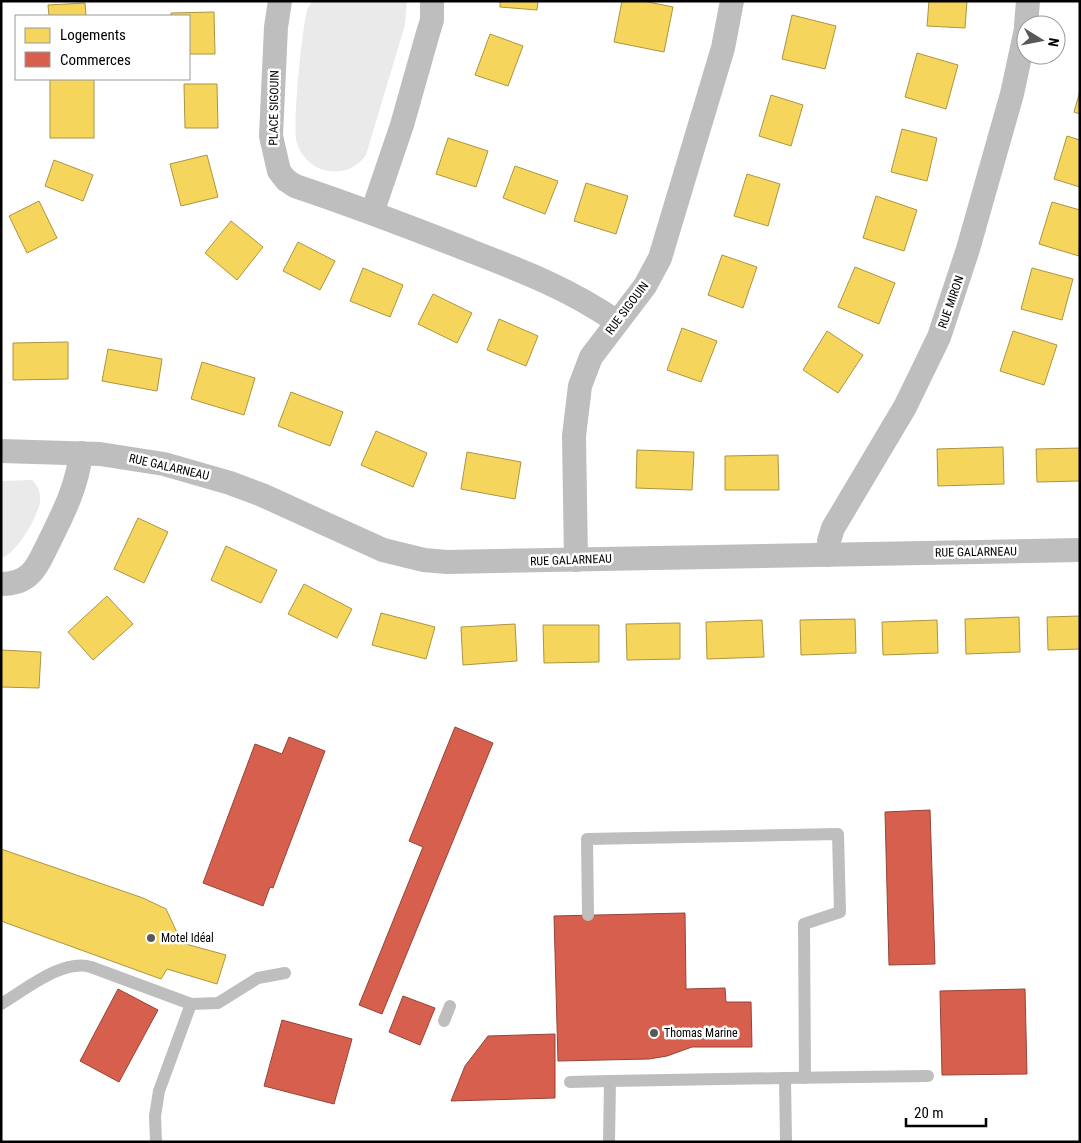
<svg xmlns="http://www.w3.org/2000/svg" width="1081" height="1143" viewBox="0 0 1081 1143" font-family="'Roboto Condensed',sans-serif">
<rect width="100%" height="100%" fill="#fff"/>
<g fill="#eaeaea">
<path d="M407 1 405 25 366 155C357 167 346 173 330 171 315 170 301 157 297 143 292 126 302 31 307 10L312 1Z"/>
<path d="M32 480C38 486 41 493 40 502 38 516 16 555 1 558V481Z"/>
</g>
<g fill="#f6d55c" stroke="#ac9540">
<path d="M500 1H538L537 10 500 7Z"/>
<path d="M622 1H643L673 7 664 52 614 42Z"/>
<path d="M929 1H967L965 28 927 26Z"/>
<path d="M85 3 86 16H49L48 5Z"/>
<path d="M214 12 215 54H189V16H171V13Z"/>
<path d="M792 15 836 26 825 69 782 59Z"/>
<path d="M490 34 523 46 508 86 475 75Z"/>
<path d="M917 53 958 65 946 109 905 97Z"/>
<rect x="50" y="79" width="44" height="59"/>
<path d="M184 84H217L218 128H185Z"/>
<path d="M1080 91V114L1074 112Z"/>
<path d="M771 95 803 105 791 146 759 136Z"/>
<path d="M902 129 937 138 927 181 891 172Z"/>
<path d="M1067 136 1080 140V187L1054 179Z"/>
<path d="M448 138 488 151 476 187 436 174Z"/>
<path d="M207 155 218 197 181 206 170 164Z"/>
<path d="M54 160 93 175 83 201 45 186Z"/>
<path d="M515 166 558 181 545 214 503 198Z"/>
<path d="M747 174 780 184 768 226 734 216Z"/>
<path d="M586 183 628 196 616 234 574 221Z"/>
<path d="M876 196 917 210 904 251 863 238Z"/>
<path d="M39 201 57 238 27 253 9 216Z"/>
<path d="M1052 202 1080 210 1079 256 1039 244Z"/>
<path d="M231 221 263 247 237 280 205 253Z"/>
<path d="M298 242 335 261 320 290 283 271Z"/>
<path d="M722 255 757 267 743 308 708 295Z"/>
<path d="M855 267 895 283 879 324 838 307Z"/>
<path d="M363 268 403 285 390 317 350 301Z"/>
<path d="M1032 268 1073 279 1062 320 1021 309Z"/>
<path d="M433 294 472 313 457 343 418 324Z"/>
<path d="M499 319 538 336 526 366 487 350Z"/>
<path d="M682 328 717 341 701 382 667 370Z"/>
<path d="M827 331 863 355 838 393 803 370Z"/>
<path d="M1013 331 1057 345 1044 385 1000 371Z"/>
<path d="M68 342V379L13 380V343Z"/>
<path d="M108 349 162 359 157 391 102 381Z"/>
<path d="M202 362 255 378 244 415 191 399Z"/>
<path d="M291 392 343 412 330 446 278 426Z"/>
<path d="M376 431 427 453 413 487 361 465Z"/>
<path d="M1003 447 1004 484 938 486 937 449Z"/>
<path d="M1080 448V481L1037 482 1036 449Z"/>
<path d="M637 450 694 452 692 490 636 488Z"/>
<path d="M467 452 521 462 515 499 461 489Z"/>
<path d="M778 455 779 490H725V456Z"/>
<path d="M138 518 168 532 144 583 114 569Z"/>
<path d="M226 546 277 570 261 603 211 580Z"/>
<path d="M304 584 352 609 337 638 288 614Z"/>
<path d="M107 596 133 624 93 660 68 632Z"/>
<path d="M381 613 435 627 426 659 372 645Z"/>
<path d="M1080 616V649L1048 650 1047 617Z"/>
<path d="M1019 617 1020 652 966 654 965 619Z"/>
<path d="M855 619 856 653 801 655 800 620Z"/>
<path d="M762 620 764 657 707 659 706 622Z"/>
<path d="M937 620 938 653 883 655 882 622Z"/>
<path d="M680 623V659L627 660 626 624Z"/>
<path d="M515 624 517 661 463 665 461 627Z"/>
<path d="M543 625H599V662L544 663Z"/>
<path d="M1 650 41 652 39 688 1 687Z"/>
<path d="M1 849 143 898 166 909 182 943 226 955 217 984 167 969 161 979 1 921Z"/>
</g>
<g fill="#d6604d" stroke="#964336">
<path d="M455 727 493 743 382 1014 359 1005 423 847 409 841Z"/>
<path d="M289 737 325 751 273 888 270 887 263 906 203 883 255 744 282 754Z"/>
<path d="M930 810 935 964 889 965 885 812Z"/>
<path d="M685 913 686 989 725 988 726 1002H751L752 1047H692L667 1056 649 1059 558 1061 554 916Z"/>
<path d="M118 989 158 1010 119 1082 80 1061Z"/>
<path d="M1025 989 1027 1074 942 1075 940 991Z"/>
<path d="M403 996 435 1008 420 1045 389 1032Z"/>
<path d="M282 1020 352 1039 334 1104 264 1086Z"/>
<path d="M555 1034V1098L451 1101 465 1066 488 1036Z"/>
</g>
<g fill="none" stroke-linecap="round" stroke-linejoin="round">
<g stroke="#bebebe" stroke-width="12">
<path d="M588 915 587 839 838 834 840 912 804 924 805 1078"/>
<path d="M1 1004C25 990 63 958 91 967L191 1004 159 1091 155 1116 156 1142"/>
<path d="M191 1004 218 1003 258 978 285 973"/>
<path d="M444 1021 450 1006"/>
<path d="M570 1082 610 1081"/>
<path d="M609 1142 610 1081 785 1078"/>
<path d="M786 1142 785 1078 928 1076"/>
</g>
<g stroke="#bebebe" stroke-width="24">
<path d="M280 1 276 27 271 136 279 171 286 180 295 186C352 205 407 226 463 248 517 269 569 288 617 322"/>
<path d="M1026 25 1028 1"/>
<path d="M372 213 402 125 428 33 432 20V1"/>
<path d="M1 451 100 454 164 464 230 483 262 495 383 550 424 560 447 562 1080 550"/>
<path d="M828 555 829 541 833 528 905 407 939 337 968 249 1012 94 1026 29"/>
<path d="M576 560 574 436 580 386 591 357 645 286 660 258 723 48 732 1"/>
<path d="M1 584C12 584 22 582 30 574 38 567 43 554 48 544 63 514 77 487 81 453"/>
</g>
</g>
<g fill="#595959" stroke="#fff" stroke-width="2">
<circle cx="151" cy="938" r="5"/>
<circle cx="654" cy="1033" r="5"/>
</g>
<g text-anchor="middle" dominant-baseline="central" stroke-width="5" stroke-linejoin="round" paint-order="stroke">
<g font-size="12" fill="#000" stroke="#fff">
<text transform="translate(274 108) rotate(-89)">PLACE SIGOUIN</text>
<text transform="translate(951 302) rotate(-71)">RUE MIRON</text>
<text transform="translate(627 308) rotate(-53)">RUE SIGOUIN</text>
<text transform="translate(169 467) rotate(13)">RUE GALARNEAU</text>
<text transform="translate(976 552) rotate(-1)">RUE GALARNEAU</text>
<text transform="translate(571 560) rotate(-2)">RUE GALARNEAU</text>
</g>
<g font-size="12" fill="#000" stroke="#fff" text-anchor="start">
<text x="161" y="938">Motel Idéal</text>
<text x="664" y="1033">Thomas Marine</text>
</g>
</g>
<rect width="1081" height="1143" fill="none" stroke="#000000" stroke-width="5"/>
<rect x="15" y="15" width="175" height="65" fill="#ffffff" stroke="#999999"/>
<rect x="25" y="28" width="25" height="15" fill="#f6d55c" stroke="#999999"/>
<text x="60" y="40" font-size="15" fill="#000000">Logements</text>
<rect x="25" y="52" width="25" height="15" fill="#d6604d" stroke="#999999"/>
<text x="60" y="65" font-size="15" fill="#000000">Commerces</text>
<g transform="translate(1041 40) rotate(100)"><circle r="24" fill="#ffffff" stroke="#999999"/>
<path d="M0-4L9 19L0 12L-9 19Z" fill="#595959"/>
<text y="-8" font-size="14" font-weight="bold" text-anchor="middle" fill="#000000">N</text>
</g>
<path d="M906 1118v8h80v-8" fill="none" stroke="#000000" stroke-width="2.5"/>
<text x="914" y="1118" font-size="15" fill="#000000" stroke="#ffffff" stroke-width="4" paint-order="stroke">20 m</text>
</svg>
